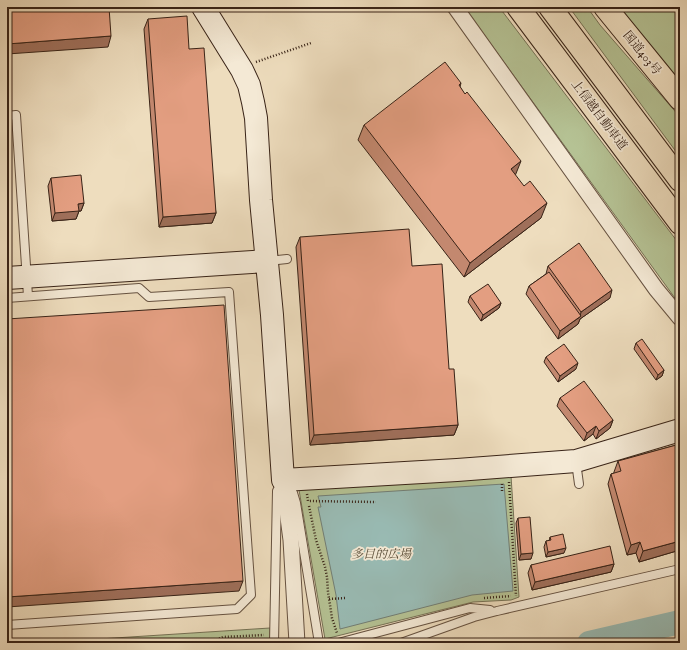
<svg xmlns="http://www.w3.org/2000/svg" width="687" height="650" viewBox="0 0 687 650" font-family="'IM FELL English','Noto Serif JP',serif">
<rect width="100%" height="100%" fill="#eeddbe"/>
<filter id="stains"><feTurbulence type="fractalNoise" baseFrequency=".005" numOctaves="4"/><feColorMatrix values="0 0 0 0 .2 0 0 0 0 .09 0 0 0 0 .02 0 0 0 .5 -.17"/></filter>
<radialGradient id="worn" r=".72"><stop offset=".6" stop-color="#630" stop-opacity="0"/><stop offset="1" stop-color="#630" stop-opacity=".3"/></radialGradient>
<g fill="#b5c294" stroke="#767256">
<path d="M464 7H499L680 245V305Z"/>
<path d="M569 7H587L600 25 680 117V157Z"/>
<path d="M619 7H680V82Z"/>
<path d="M511 476 519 597 511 600 473 602 325 639 299 490Z"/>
<path d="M270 628V640L269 643H37Z"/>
</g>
<path fill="#99bbb4" stroke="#727e75" d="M504 484 513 591 472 595 340 629 336 595 318 507H321L318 496Z"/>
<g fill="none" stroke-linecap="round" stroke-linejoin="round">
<path stroke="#99bbb4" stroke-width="24" d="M589 643 680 622"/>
<defs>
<g id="lane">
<path d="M7 116 16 115 28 296"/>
<path d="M268 261 287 259"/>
<path d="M7 298 139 288 149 297 229 292 251 595 237 609 7 625"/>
<path d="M576 462 579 484"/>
<path d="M274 643 277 491 283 480 293 493 296 503 319 643"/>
<path d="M338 643 470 608 490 610"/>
<path d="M401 643 474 617 497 611 680 569"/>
</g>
<g id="street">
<path d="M455 7 656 289 680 318"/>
<path d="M283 480 291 540 297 643"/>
</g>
<g id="secondary">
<path d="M203 7 242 70 249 85 253 102 256 118 261 200 272 315 283 480 457 470 576 461 680 430"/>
<path d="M7 278 267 261"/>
</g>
<g id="highway">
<path d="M518 7 680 223"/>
<path d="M550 7 680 180"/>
<path d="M605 7 680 99"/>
</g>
</defs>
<use href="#lane" stroke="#665241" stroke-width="10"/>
<use href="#street" stroke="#665241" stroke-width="17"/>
<use href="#secondary" stroke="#382317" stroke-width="24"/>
<use href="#highway" stroke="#382317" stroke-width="24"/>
<g stroke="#382317" stroke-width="2.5" stroke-dasharray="1 2" stroke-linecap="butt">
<path d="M256 62 311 43"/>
<path d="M509 482 516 596"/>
<path d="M502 484V491"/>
<path d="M307 494 308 501 376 502"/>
<path d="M309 506 316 540 325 567 327 577 328 592 332 618 337 633"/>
<path d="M484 598 511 596"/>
<path d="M329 599 346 598"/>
<path d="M208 643 223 637 264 635"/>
</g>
<use href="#lane" stroke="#f4e9d5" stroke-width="8"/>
<use href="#street" stroke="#f4e9d5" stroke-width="15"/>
<use href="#secondary" stroke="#f4e9d5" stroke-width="22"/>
<use href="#highway" stroke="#eeddbe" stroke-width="22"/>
</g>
<g fill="#c3886f" stroke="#382317">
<path d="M148 19 189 49 216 213 212 223 159 227 144 29Z"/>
<path d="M461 83 460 87 541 218 464 277 358 140 364 125Z"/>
<path d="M51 178 84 203 81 211H79L76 219 52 221 48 186Z"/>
<path d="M300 237 449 369 458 425 454 435 310 445 296 247Z"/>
<path d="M548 266 610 298 580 319 578 324 558 339 526 294 529 286 546 274Z"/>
<path d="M470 296 501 303 499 308 481 321 468 302Z"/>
<path d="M636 343 664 370 662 376 656 380 634 349Z"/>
<path d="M546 357 576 369 558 382 544 362Z"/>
<path d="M560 398 613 420 610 428 596 439 593 434 584 441 557 406Z"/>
<path d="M680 444V550L639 562 636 553 627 555 608 484 611 474 614 473V472L618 461Z"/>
<path d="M518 518 531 559 519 560 516 523Z"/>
<path d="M550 537 564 553 546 557 544 547 546 541H549Z"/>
<path d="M614 564 611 572 532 590 528 573 531 565Z"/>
</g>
<g fill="#9f6f5a" stroke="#382317">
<path d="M111 36 108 47 7 54V44Z"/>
<path d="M521 161 515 176 511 169Z"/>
<path d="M84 203 81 211H79L76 219 52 221 55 213 78 204Z"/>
<path d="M547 203 541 218 464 277 470 263Z"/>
<path d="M216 213 212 223 159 227 163 217Z"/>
<path d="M612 290 610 298 580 319 578 324 558 339 560 331 580 317 581 312Z"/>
<path d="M501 303 499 308 481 321 483 315Z"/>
<path d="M578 363 576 369 558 382 560 376Z"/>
<path d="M664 370 662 376 656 380 658 375Z"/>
<path d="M613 420 610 428 596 439 599 431Z"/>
<path d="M458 425 454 435 310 445 314 435Z"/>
<path d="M596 426 593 434 584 441 587 433Z"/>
<path d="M680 541V550L639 562 643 551Z"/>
<path d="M640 542 636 553 627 555 631 545Z"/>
<path d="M566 548 564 553 546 557 548 552Z"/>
<path d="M533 553 531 559 519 560 521 554Z"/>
<path d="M614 564 611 572 532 590 535 582Z"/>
<path d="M243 581 239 591 7 607V597Z"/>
</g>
<g fill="#e39e81" stroke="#382317">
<path d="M7 7H109L111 36 7 44Z"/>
<path d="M187 16 189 49 204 48 216 213 163 217 148 19Z"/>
<path d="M445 62 461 83 459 85 465 94 467 92 521 161 511 169 524 186 530 181 547 203 470 263 364 125Z"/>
<path d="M81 175 84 203 78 204 79 211 55 213 51 178Z"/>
<path d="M409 229 412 266 442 264 449 369H454L458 425 314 435 300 237Z"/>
<path d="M579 243 612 290 581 312 548 266Z"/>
<path d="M549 272 581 316 560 331 529 286Z"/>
<path d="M488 284 501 303 483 315 470 296Z"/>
<path d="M224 305 243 581 7 597V319Z"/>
<path d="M642 339 664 370 658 375 636 343Z"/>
<path d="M564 344 578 363 560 376 546 357Z"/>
<path d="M584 381 613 420 599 431 596 426 587 433 560 398Z"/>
<path d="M680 444V541L643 551 640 542 631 545 611 474 621 471 618 461Z"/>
<path d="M530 517 533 553 521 554 518 518Z"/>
<path d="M563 534 566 548 548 552 546 541 551 540 550 537Z"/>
<path d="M610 546 614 564 535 582 531 565Z"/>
</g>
<g text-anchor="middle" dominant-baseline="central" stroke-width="3.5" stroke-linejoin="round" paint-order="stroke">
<g font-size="12" fill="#382317" stroke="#f4e9d5">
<text transform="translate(642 53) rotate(51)">国道403号</text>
<text transform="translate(599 115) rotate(53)">上信越自動車道</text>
</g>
<g font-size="12" font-style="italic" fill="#574b36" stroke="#f4e9d5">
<text x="381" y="554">多目的広場</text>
</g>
</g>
<rect width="687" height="650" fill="none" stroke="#eeddbe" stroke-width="24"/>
<rect x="8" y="8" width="671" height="634" fill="none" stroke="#382317" stroke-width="2"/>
<rect x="12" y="12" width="663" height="626" fill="none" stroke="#382317"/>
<rect width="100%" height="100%" filter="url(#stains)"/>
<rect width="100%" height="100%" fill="url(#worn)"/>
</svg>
